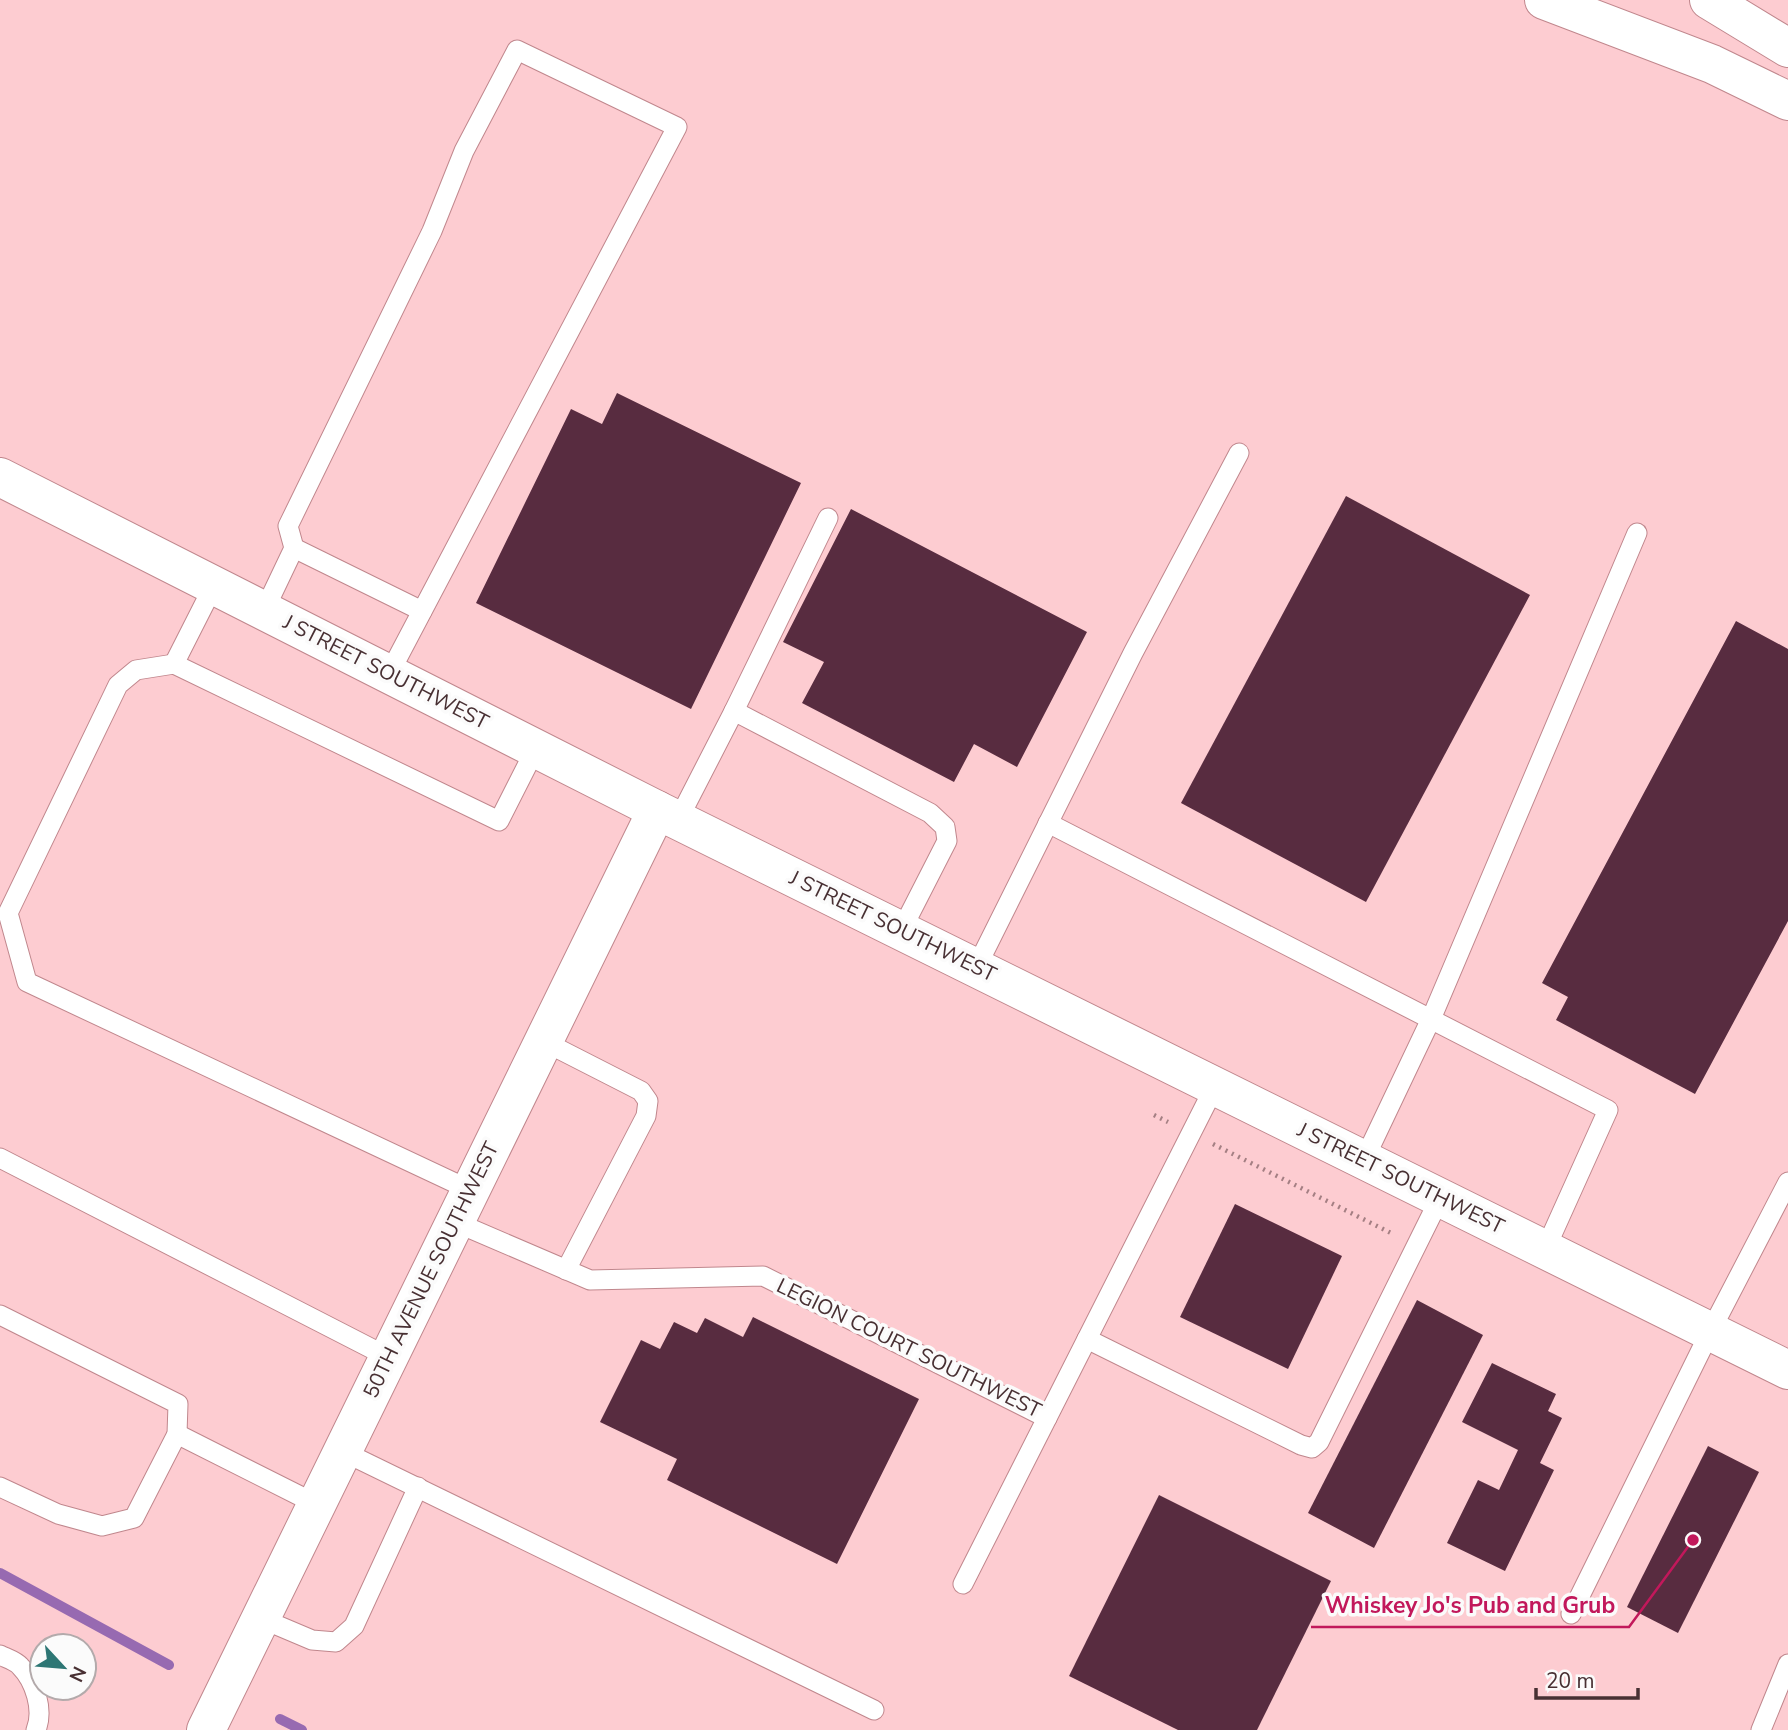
<svg xmlns="http://www.w3.org/2000/svg" width="1788" height="1730" viewBox="0 0 1788 1730" font-family="'Nunito Sans',sans-serif">
<rect width="100%" height="100%" fill="#fdccd1"/>
<g fill="none" stroke-linecap="round" stroke-linejoin="round">
<g stroke="#976ab1" stroke-width="10">
<path d="M0 1573 169 1665"/>
<path d="M280 1719 302 1730"/>
</g>
</g>
<g fill="#582c40">
<path d="M617 393 801 483 691 709 476 603 571 409 602 424Z"/>
<path d="M1346 496 1530 595 1366 902 1181 803Z"/>
<path d="M851 509 1087 632 1017 767 974 744 954 782 802 703 824 662 783 642Z"/>
<path d="M1736 621 1788 649V921L1695 1094 1556 1020 1568 997 1542 983Z"/>
<path d="M1235 1204 1342 1256 1288 1369 1180 1317Z"/>
<path d="M1417 1300 1483 1335 1374 1548 1308 1513Z"/>
<path d="M753 1317 919 1399 837 1564 667 1480 677 1459 600 1422 641 1340 660 1349 674 1322 697 1333 705 1318 743 1337Z"/>
<path d="M1492 1363 1556 1394 1548 1411 1562 1418 1540 1463 1554 1470 1505 1571 1447 1543 1478 1480 1499 1490 1518 1450 1462 1422Z"/>
<path d="M1708 1446 1759 1472 1678 1633 1627 1607Z"/>
<path d="M1159 1495 1331 1581 1257 1730H1178L1069 1676Z"/>
</g>
<g fill="none" stroke-linecap="round" stroke-linejoin="round">
<defs>
<g id="lane">
<path d="M294 548 422 611"/>
<path d="M214 585 174 664 499 821 536 748"/>
<path d="M264 611 294 548 288 526 432 231 464 151 517 50 677 127 389 674"/>
<path d="M174 664 136 670 118 685 8 913 27 982 470 1190"/>
<path d="M734 711 828 518"/>
<path d="M678 820 734 711 930 813 945 827 947 841 901 931"/>
<path d="M1048 823 1608 1110 1545 1250"/>
<path d="M976 968 1133 653 1239 453"/>
<path d="M543 1041 641 1091 648 1101 646 1116 566 1270"/>
<path d="M0 1158 388 1357"/>
<path d="M1364 1160 1431 1019 1637 533"/>
<path d="M455 1222 590 1280 763 1276 1047 1418 1215 1086"/>
<path d="M0 1315 178 1404 177 1434 134 1518 102 1526 58 1514 0 1487"/>
<path d="M1087 1339 1301 1445 1312 1448 1319 1442 1440 1198"/>
<path d="M177 1434 316 1504"/>
<path d="M342 1451 874 1710"/>
<path d="M963 1584 1047 1418"/>
<path d="M1571 1614 1710 1332 1788 1182"/>
<path d="M260 1618 312 1640 336 1642 354 1626 418 1487"/>
<path d="M0 1655C6 1658 16 1661 20 1666 35 1681 44 1710 36 1730"/>
<path d="M1761 1730 1788 1664"/>
</g>
<g id="street">
<path d="M0 477 657 810 1788 1370"/>
<path d="M206 1730 657 810"/>
</g>
<g id="highway">
<path d="M1544 0 1712 64 1788 101"/>
<path d="M1709 0 1788 48"/>
</g>
</defs>
<use href="#lane" stroke="#c0878d" stroke-width="21"/>
<use href="#street" stroke="#c0878d" stroke-width="40"/>
<use href="#highway" stroke="#c0878d" stroke-width="40"/>
<g stroke="#a47f83" stroke-width="4.5" stroke-dasharray="2 5" stroke-linecap="butt">
<path d="M1154 1115 1168 1122"/>
<path d="M1213 1144 1391 1233"/>
</g>
<use href="#lane" stroke="#fff" stroke-width="19"/>
<use href="#street" stroke="#fff" stroke-width="38"/>
<use href="#highway" stroke="#fff" stroke-width="38"/>
</g>
<g text-anchor="middle" dominant-baseline="central" stroke-width="7" stroke-linejoin="round" paint-order="stroke">
<g font-size="21" fill="#483033" stroke="#fbfbfb">
<text transform="translate(386 672) rotate(27)">J STREET SOUTHWEST</text>
<text transform="translate(893 926) rotate(26)">J STREET SOUTHWEST</text>
<text transform="translate(1401 1178) rotate(26)">J STREET SOUTHWEST</text>
<text transform="translate(431 1270) rotate(-64)">50TH AVENUE SOUTHWEST</text>
<text transform="translate(909 1348) rotate(26)">LEGION COURT SOUTHWEST</text>
</g>
</g>
<path fill="none" stroke="#c2185b" stroke-width="2.5" d="M1693 1540L1629 1627H1311"/>
<circle fill="#c2185b" stroke="#fbfbfb" stroke-width="2.5" cx="1693" cy="1540" r="7"/>
<g font-size="23" text-anchor="middle" font-weight="bold" fill="#c2185b" stroke="#fbfbfb" stroke-width="7" stroke-linejoin="round" paint-order="stroke">
<text x="1470" y="1613">Whiskey Jo's Pub and Grub</text>
</g>
<g transform="translate(63 1667) rotate(116)"><circle r="33" fill="#fbfbfb" stroke="#b3aaab" stroke-width="2"/>
<path d="M0-5L12 26L0 18L-12 26Z" fill="#2d7674"/>
<text y="-10" font-size="19" font-weight="bold" text-anchor="middle" fill="#483033">N</text>
</g>
<path d="M1536 1688v10h102v-10" fill="none" stroke="#483033" stroke-width="3.5"/>
<text x="1546" y="1688" font-size="21" fill="#483033" stroke="#fbfbfb" stroke-width="5" paint-order="stroke">20 m</text>
</svg>
